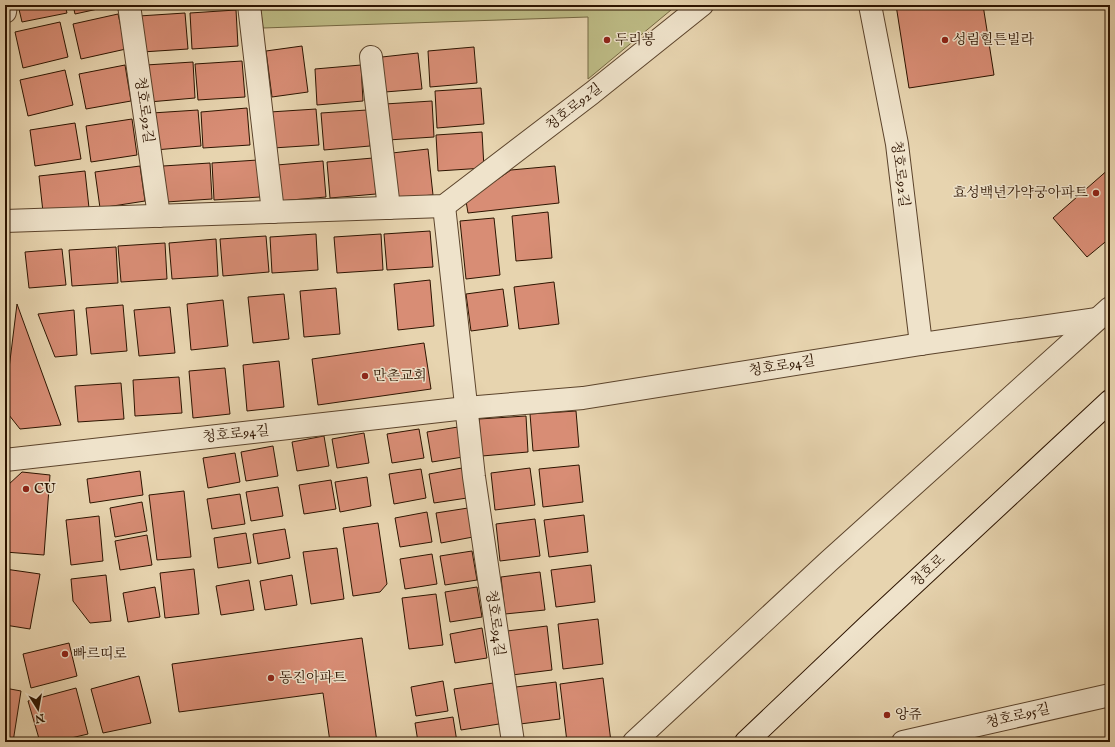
<svg xmlns="http://www.w3.org/2000/svg" width="1115" height="747" viewBox="0 0 1115 747" font-family="'IM FELL English','Noto Serif KR',serif">
<rect width="100%" height="100%" fill="#e7d4af"/>
<filter id="stains"><feTurbulence type="fractalNoise" baseFrequency=".005" numOctaves="4"/><feColorMatrix values="0 0 0 0 .2 0 0 0 0 .09 0 0 0 0 .02 0 0 0 .5 -.17"/></filter>
<radialGradient id="worn" r=".72"><stop offset=".6" stop-color="#630" stop-opacity="0"/><stop offset="1" stop-color="#630" stop-opacity=".3"/></radialGradient>
<path fill="#bdbb85" stroke="#756842" d="M260 5H677L588 79V17L263 28Z"/>
<g fill="#d88d75" stroke="#2d1400">
<path d="M18 5H65L67 13 22 22Z"/>
<path d="M73 5H116L75 14Z"/>
<path d="M896 5H983L994 75 909 88Z"/>
<path d="M236 10 238 46 192 49 190 13Z"/>
<path d="M185 13 188 49 142 52 139 16Z"/>
<path d="M118 14 126 49 81 59 73 24Z"/>
<path d="M60 22 68 57 23 68 15 32Z"/>
<path d="M302 46 308 92 272 97 266 51Z"/>
<path d="M474 47 477 83 430 87 428 51Z"/>
<path d="M418 53 422 89 385 92 382 57Z"/>
<path d="M242 61 245 97 198 100 195 64Z"/>
<path d="M193 62 195 98 149 102 146 65Z"/>
<path d="M125 65 131 101 86 109 79 74Z"/>
<path d="M361 65 363 101 317 105 315 69Z"/>
<path d="M65 70 73 105 28 116 20 80Z"/>
<path d="M481 88 484 124 437 128 435 91Z"/>
<path d="M432 101 434 137 388 140 385 104Z"/>
<path d="M247 108 250 145 203 148 201 112Z"/>
<path d="M316 109 319 145 273 148 270 112Z"/>
<path d="M198 110 201 146 155 150 152 113Z"/>
<path d="M367 110 370 146 324 150 321 113Z"/>
<path d="M132 119 137 155 91 162 86 126Z"/>
<path d="M75 123 81 159 35 166 30 130Z"/>
<path d="M482 132 484 168 438 171 436 135Z"/>
<path d="M428 149 433 195 396 198 392 153Z"/>
<path d="M373 158 376 194 330 198 327 162Z"/>
<path d="M258 160 260 197 214 200 212 163Z"/>
<path d="M323 161 326 197 279 201 277 165Z"/>
<path d="M210 163 212 199 166 202 163 166Z"/>
<path d="M140 166 145 201 100 208 95 172Z"/>
<path d="M555 166 559 203 468 213 466 201 511 170Z"/>
<path d="M1110 168V238L1087 257 1053 218Z"/>
<path d="M85 171 89 208 43 212 39 176Z"/>
<path d="M548 212 552 258 516 261 512 216Z"/>
<path d="M494 218 500 275 466 279 460 221Z"/>
<path d="M430 231 433 267 387 270 384 234Z"/>
<path d="M316 234 318 270 272 273 270 237Z"/>
<path d="M381 234 383 270 337 273 334 237Z"/>
<path d="M266 236 269 272 223 276 220 239Z"/>
<path d="M216 239 218 276 172 279 169 243Z"/>
<path d="M165 243 167 279 121 282 118 246Z"/>
<path d="M116 247 118 283 72 286 69 250Z"/>
<path d="M62 249 66 285 29 288 25 252Z"/>
<path d="M430 280 434 326 398 330 394 284Z"/>
<path d="M554 282 559 324 519 329 514 287Z"/>
<path d="M336 288 340 334 304 337 300 291Z"/>
<path d="M503 289 508 326 471 331 466 294Z"/>
<path d="M284 294 289 339 253 343 248 297Z"/>
<path d="M223 300 228 346 191 350 187 304Z"/>
<path d="M17 304 61 425 20 429 5 410V401Z"/>
<path d="M123 305 127 351 91 354 86 308Z"/>
<path d="M170 307 175 353 139 356 134 310Z"/>
<path d="M74 310 77 355 55 357 38 314Z"/>
<path d="M424 343 431 389 318 405 312 359Z"/>
<path d="M279 361 284 407 247 411 243 365Z"/>
<path d="M225 368 230 414 193 418 189 371Z"/>
<path d="M179 377 182 413 135 416 133 380Z"/>
<path d="M121 383 124 419 78 422 75 386Z"/>
<path d="M576 411 579 447 533 451 530 414Z"/>
<path d="M526 416 528 452 482 456 479 419Z"/>
<path d="M458 427 463 457 432 462 427 432Z"/>
<path d="M419 429 424 458 392 463 387 434Z"/>
<path d="M364 433 369 463 337 468 332 439Z"/>
<path d="M324 436 329 466 297 471 292 442Z"/>
<path d="M273 446 278 476 246 481 241 452Z"/>
<path d="M235 453 240 482 208 488 203 458Z"/>
<path d="M579 465 583 502 543 507 539 469Z"/>
<path d="M462 468 467 498 434 503 429 474Z"/>
<path d="M530 468 535 505 495 510 491 473Z"/>
<path d="M421 469 426 498 394 504 389 474Z"/>
<path d="M140 471 143 495 90 503 87 479Z"/>
<path d="M22 472 50 475 44 555 5 552V523L8 485Z"/>
<path d="M367 477 371 506 340 512 335 482Z"/>
<path d="M331 480 336 509 304 514 299 485Z"/>
<path d="M278 487 283 516 251 521 246 492Z"/>
<path d="M184 491 191 557 157 560 149 495Z"/>
<path d="M240 494 245 524 212 529 207 499Z"/>
<path d="M142 502 147 531 115 537 110 508Z"/>
<path d="M468 508 473 537 441 543 436 513Z"/>
<path d="M427 512 432 542 400 547 395 518Z"/>
<path d="M584 515 588 552 549 557 544 520Z"/>
<path d="M99 516 103 561 71 565 66 520Z"/>
<path d="M535 519 540 556 500 561 496 524Z"/>
<path d="M378 523 387 584 380 592 353 596 343 528Z"/>
<path d="M285 529 290 558 258 564 253 534Z"/>
<path d="M246 533 251 563 218 568 214 538Z"/>
<path d="M147 535 152 565 120 570 115 541Z"/>
<path d="M337 548 344 599 311 604 303 552Z"/>
<path d="M472 551 477 580 445 585 440 556Z"/>
<path d="M432 554 437 584 405 589 400 559Z"/>
<path d="M591 565 595 602 556 607 551 570Z"/>
<path d="M5 569 40 574 30 629 5 625Z"/>
<path d="M194 569 199 614 165 618 160 573Z"/>
<path d="M540 572 545 610 505 614 501 577Z"/>
<path d="M106 575 111 621 90 623 73 601 71 579Z"/>
<path d="M292 575 297 605 265 610 260 581Z"/>
<path d="M249 580 254 610 221 615 216 586Z"/>
<path d="M155 587 160 617 128 622 123 593Z"/>
<path d="M477 587 482 617 450 622 445 592Z"/>
<path d="M436 594 443 645 409 649 402 598Z"/>
<path d="M598 619 603 664 563 669 558 624Z"/>
<path d="M547 626 552 670 512 675 507 631Z"/>
<path d="M482 628 487 658 455 663 450 634Z"/>
<path d="M362 638 377 742H330L323 693 179 712 172 664Z"/>
<path d="M69 643 77 676 31 688 23 654Z"/>
<path d="M139 676 151 723 103 733 91 689Z"/>
<path d="M603 678 611 742H567L560 684Z"/>
<path d="M443 681 448 711 416 716 411 687Z"/>
<path d="M556 682 560 719 520 724 516 687Z"/>
<path d="M493 683 499 724 461 730 454 689Z"/>
<path d="M5 688 21 691 13 742H5Z"/>
<path d="M76 688 88 734 54 742H40L28 701Z"/>
<path d="M453 717 457 742H418L415 723Z"/>
<path d="M562 739V742H529Z"/>
</g>
<g fill="none" stroke-linecap="round" stroke-linejoin="round">
<defs>
<g id="street">
<path d="M129 5 159 216"/>
<path d="M249 5 273 212"/>
<path d="M870 5 897 144 921 344"/>
<path d="M5 12 6 5"/>
<path d="M371 57 389 208"/>
<path d="M444 206 474 477 513 742"/>
<path d="M5 221 444 206 592 93 702 5"/>
<path d="M5 460 466 408 583 398 921 344 1097 319"/>
<path d="M634 742 829 561 1110 308"/>
<path d="M903 742 1110 695"/>
</g>
<path id="secondary" d="M746 742 868 626 1110 401"/>
</defs>
<use href="#street" stroke="#5c442c" stroke-width="24"/>
<use href="#secondary" stroke="#2d1400" stroke-width="24"/>
<use href="#street" stroke="#efe3cb" stroke-width="22"/>
<use href="#secondary" stroke="#efe3cb" stroke-width="22"/>
</g>
<g fill="#8f2418" stroke="#efe3cb" stroke-width="1.5">
<circle cx="607" cy="40" r="4"/>
<circle cx="945" cy="40" r="4"/>
<circle cx="1096" cy="193" r="4"/>
<circle cx="365" cy="376" r="4"/>
<circle cx="26" cy="489" r="4"/>
<circle cx="65" cy="654" r="4"/>
<circle cx="271" cy="678" r="4"/>
<circle cx="887" cy="715" r="4"/>
</g>
<g text-anchor="middle" dominant-baseline="central" stroke-width="3" stroke-linejoin="round" paint-order="stroke">
<g font-size="14" fill="#2d1400" stroke="#efe3cb" text-anchor="start">
<text x="615" y="40">두리봉</text>
<text x="953" y="40">성림힐튼빌라</text>
<text x="1088" y="193" text-anchor="end">효성백년가약궁아파트</text>
<text x="373" y="376">만촌교회</text>
<text x="34" y="489">CU</text>
<text x="73" y="654">빠르띠로</text>
<text x="279" y="678">동진아파트</text>
<text x="895" y="715">앙쥬</text>
</g>
<g font-size="14" fill="#2d1400" stroke="#efe3cb">
<text transform="translate(574 107) rotate(-38)">청호로92길</text>
<text transform="translate(144 110) rotate(82)">청호로92길</text>
<text transform="translate(900 174) rotate(83)">청호로92길</text>
<text transform="translate(782 366) rotate(-9)">청호로94길</text>
<text transform="translate(236 434) rotate(-6)">청호로94길</text>
<text transform="translate(928 571) rotate(-43)">청호로</text>
<text transform="translate(495 623) rotate(82)">청호로94길</text>
<text transform="translate(1018 716) rotate(-13)">청호로95길</text>
</g>
</g>
<rect width="1115" height="747" fill="none" stroke="#e7d4af" stroke-width="20"/>
<rect x="6" y="6" width="1103" height="735" fill="none" stroke="#2d1400" stroke-width="2"/>
<rect x="10" y="10" width="1095" height="727" fill="none" stroke="#2d1400"/>
<g transform="translate(38 709) rotate(169)" stroke="#efe3cb" stroke-width="3" paint-order="stroke">
<path d="M0-3L7 15L0 10L-7 15Z" fill="#2d1400"/>
<text y="-6" font-size="11" font-weight="bold" text-anchor="middle" fill="#2d1400">N</text>
</g>
<rect width="100%" height="100%" filter="url(#stains)"/>
<rect width="100%" height="100%" fill="url(#worn)"/>
</svg>
